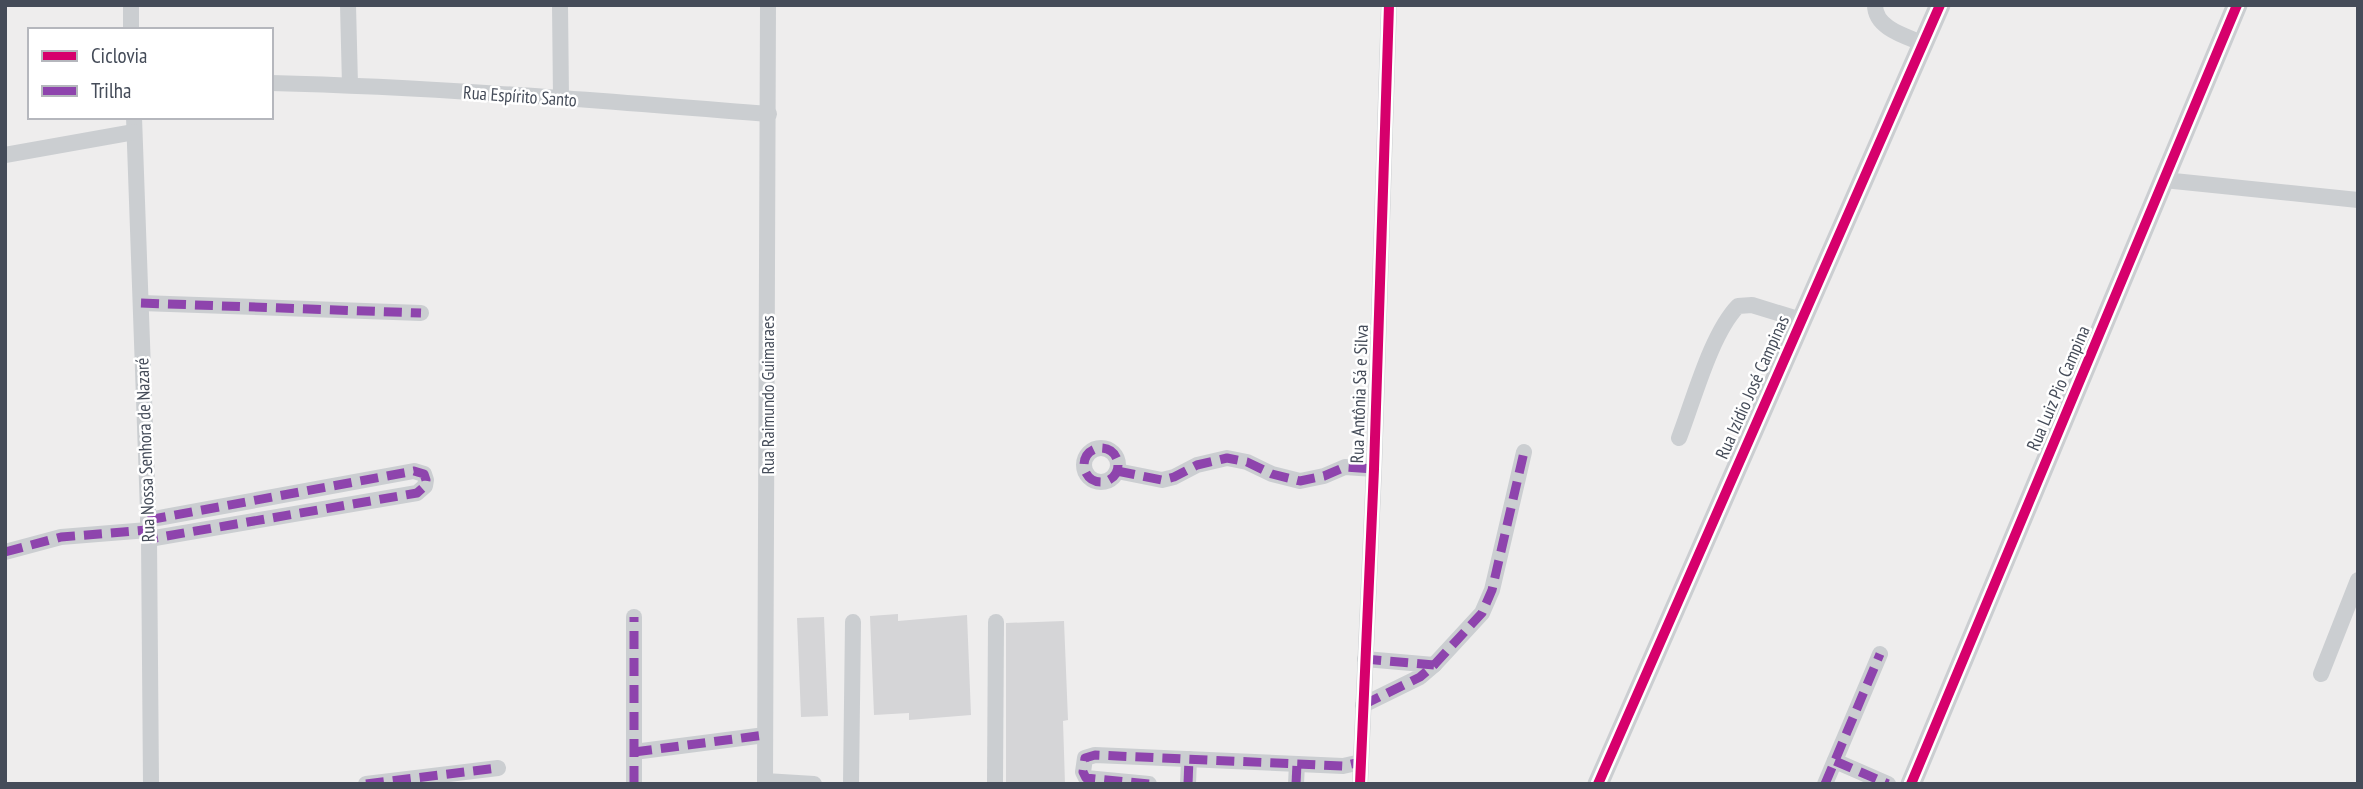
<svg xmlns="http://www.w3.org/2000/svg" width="2363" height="789" viewBox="0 0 2363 789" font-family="'PT Sans Narrow',sans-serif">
<rect width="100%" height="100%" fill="#eeeded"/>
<g fill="#d5d5d7">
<path d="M898 614V621L967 615 971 715 909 720V713L874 715 870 616Z"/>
<path d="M824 617 828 716 801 717 797 618Z"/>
<path d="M1064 621 1068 720 1063 721 1065 784H1006V623Z"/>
</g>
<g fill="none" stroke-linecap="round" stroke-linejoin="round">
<g stroke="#cbced1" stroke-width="16">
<path d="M131 5V30"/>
<path d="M348 5 350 85"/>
<path d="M560 5 561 98"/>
<path d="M1875 5C1875 28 1905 36 1922 43"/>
<path d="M271 83C437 87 603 101 769 114"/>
<path d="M134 117 149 539 151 784"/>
<path d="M5 155 134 132"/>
<path d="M2164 180 2358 200"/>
<path d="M141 303 421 313"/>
<path d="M1679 438C1694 399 1711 334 1738 306L1752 305 1801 320"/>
<circle cx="1101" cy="465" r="17"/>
<path d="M1117 471 1162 480 1174 477 1197 465 1227 458 1247 462 1272 474 1300 481 1324 476 1345 467 1374 469"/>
<path d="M148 520 414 471 424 474 426 480 425 486 417 493 149 539"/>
<path d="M5 552 61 537 148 530"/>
<path d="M1434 665 1482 613 1492 590 1524 452"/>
<path d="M2321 674 2358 580"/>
<path d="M1363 705 1420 677 1434 665 1365 659"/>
<path d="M634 752 765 735"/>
<path d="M1835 761 1888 784"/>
<path d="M765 781 814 784"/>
<path d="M366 784 498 768"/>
<path d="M634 784V617"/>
<path d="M765 784 768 5"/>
<path d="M851 784 853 622"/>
<path d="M995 784 996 622"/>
<path d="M1149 784 1086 778 1083 772 1085 758 1095 755 1343 766 1361 762"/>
<path d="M1188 784 1189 759"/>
<path d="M1296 784 1297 764"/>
<path d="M1360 784 1374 469 1389 5"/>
<path d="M1825 784 1880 654"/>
</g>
<g stroke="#cbced1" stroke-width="21">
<path d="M1598 784 1940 5"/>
<path d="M1911 784 2237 5"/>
</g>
<g stroke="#8e44ad" stroke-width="9" stroke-dasharray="18 9" stroke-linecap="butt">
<path d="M141 303 421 313"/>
<circle cx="1101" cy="465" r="17"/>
<path d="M1117 471 1162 480 1174 477 1197 465 1227 458 1247 462 1272 474 1300 481 1324 476 1345 467 1374 469"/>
<path d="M148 520 414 471 424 474 426 480 425 486 417 493 149 539"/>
<path d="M5 552 61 537 148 530"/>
<path d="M1434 665 1482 613 1492 590 1524 452"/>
<path d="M1363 705 1420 677 1434 665 1365 659"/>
<path d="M634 752 765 735"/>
<path d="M1835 761 1888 784"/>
<path d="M366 784 498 768"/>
<path d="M634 784V617"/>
<path d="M1149 784 1086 778 1083 772 1085 758 1095 755 1343 766 1361 762"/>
<path d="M1188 784 1189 759"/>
<path d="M1296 784 1297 764"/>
<path d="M1825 784 1880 654"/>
</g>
<defs>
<g id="cycleway">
<path d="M1360 784 1374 469 1389 5"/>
<path d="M1598 784 1940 5"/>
<path d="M1911 784 2237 5"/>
</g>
</defs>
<use href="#cycleway" stroke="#fff" stroke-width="15"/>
<use href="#cycleway" stroke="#d6006c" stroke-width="10"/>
</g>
<g text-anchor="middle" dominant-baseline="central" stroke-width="5" stroke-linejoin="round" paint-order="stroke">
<g font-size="18" fill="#454c59" stroke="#fff">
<text transform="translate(520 96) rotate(4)">Rua Espírito Santo</text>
<text transform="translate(1752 387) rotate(-66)">Rua Izídio José Campinas</text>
<text transform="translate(2058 388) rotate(-67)">Rua Luiz Pio Campina</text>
<text transform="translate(1359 394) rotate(-88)">Rua Antônia Sá e Silva</text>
<text transform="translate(767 395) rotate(-90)">Rua Raimundo Guimaraes</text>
<text transform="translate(145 450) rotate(-92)">Rua Nossa Senhora de Nazaré</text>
</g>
</g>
<rect width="2363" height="789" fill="none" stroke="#454c59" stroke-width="14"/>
<rect x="28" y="28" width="245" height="91" fill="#ffffff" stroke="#b5b7bd" stroke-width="2"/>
<rect x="42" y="51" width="35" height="10" fill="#d6006c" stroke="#b5b7bd" stroke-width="2"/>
<text x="91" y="63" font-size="21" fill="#454c59">Ciclovia</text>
<rect x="42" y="86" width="35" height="10" fill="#8e44ad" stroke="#b5b7bd" stroke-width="2"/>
<text x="91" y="98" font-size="21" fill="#454c59">Trilha</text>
</svg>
